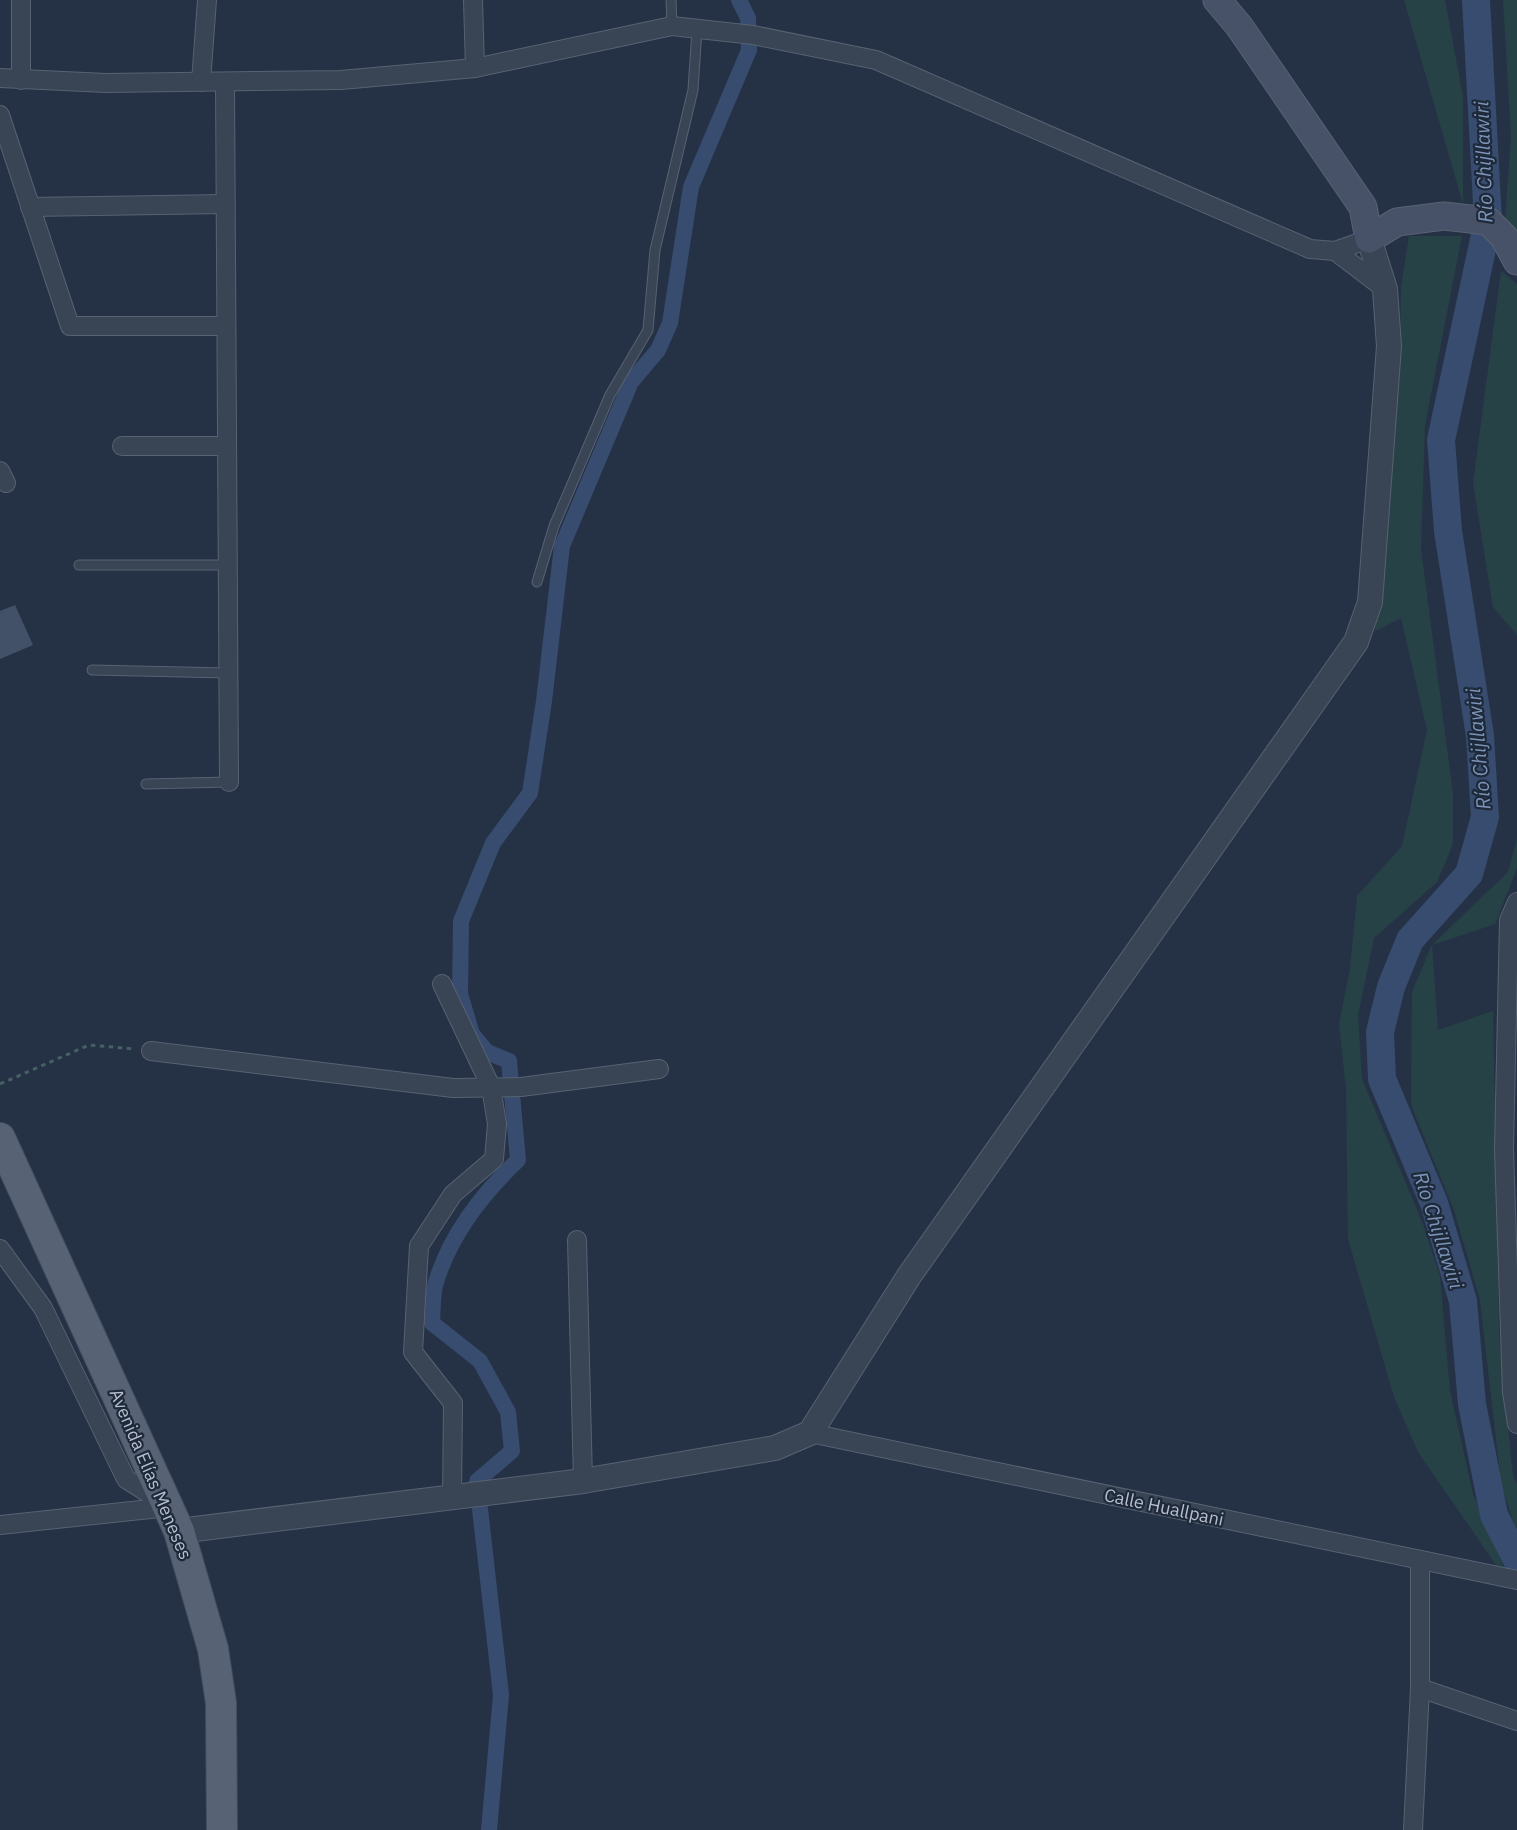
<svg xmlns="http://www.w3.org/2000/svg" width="1517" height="1830" viewBox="0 0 1517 1830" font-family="'IBM Plex Sans',sans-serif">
<rect width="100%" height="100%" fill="#253246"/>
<g fill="#274246">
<path d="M1404 0H1445L1463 97V204Z"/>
<path d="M1503 0H1517V235L1505 221 1511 137Z"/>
<path d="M1409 236H1462L1425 425 1421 549 1453 794V844L1437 882 1374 938 1358 1015 1362 1079 1423 1224 1440 1276 1450 1391 1473 1494 1514 1591 1418 1452 1394 1397 1348 1239 1346 1090 1339 1024 1350 968 1357 896 1402 846 1427 730 1401 618 1375 631 1400 349 1401 287Z"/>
<path d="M1501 271 1517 284V635L1493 607 1473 483Z"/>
<path d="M1517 838V868L1495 924 1432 945 1438 1030 1493 1011 1499 1335 1513 1476 1517 1484V1534L1501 1483 1480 1300 1454 1210 1411 1105 1412 992 1432 945 1508 872Z"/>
</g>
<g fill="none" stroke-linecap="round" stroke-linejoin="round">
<g stroke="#374c6e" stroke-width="16">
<path d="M477 1481 512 1451 508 1412 480 1361 432 1323C433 1310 432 1294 436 1282 451 1233 482 1194 518 1160L509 1061 487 1052 472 1034 460 994 461 921 493 843 530 793 544 701 562 546 631 382 658 350 670 323 691 187 749 50 748 18 739 0"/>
<path d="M480 1509 501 1695 489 1830"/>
</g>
<path stroke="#374c6e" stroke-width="28" d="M1476 0 1488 221 1441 440 1448 531 1480 736 1485 817 1469 874 1410 940 1391 987 1380 1032 1382 1079 1434 1203 1463 1301 1472 1404 1494 1515 1517 1560"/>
</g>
<path fill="#435168" d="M15 605 33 645 0 659V611Z"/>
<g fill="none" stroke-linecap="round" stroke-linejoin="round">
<defs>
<g id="service">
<path d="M671 0 672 26"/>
<path d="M79 565H228"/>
<path d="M537 582 554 526 610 395 648 330 655 250 693 90 697 29"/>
<path d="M92 670 228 673"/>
<path d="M146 784 229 782"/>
</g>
<g id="minor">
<path d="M21 0V80"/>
<path d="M473 0 475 68"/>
<path d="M0 78 106 83 341 80 475 68 672 26 753 35 876 60 1310 249 1335 251 1369 239"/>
<path d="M201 82 207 0"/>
<path d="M225 82 229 782"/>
<path d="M0 115 70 326H226"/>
<path d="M30 207 225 204"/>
<path d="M1335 251 1385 289"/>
<path d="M122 446H226"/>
<path d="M0 471 6 483"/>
<path d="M1517 902 1509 920 1504 1149 1512 1392 1517 1424"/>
<path d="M442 984 491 1087 497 1124 494 1159 453 1194 419 1246 413 1352 453 1403 452 1498"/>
<path d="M151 1051 453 1088 521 1087 659 1069"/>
<path d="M577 1240 583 1481"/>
<path d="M0 1249 43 1308 126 1479 165 1504"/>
<path d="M810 1433 1517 1580"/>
<path d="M0 1525 169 1507"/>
<path d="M1420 1688 1517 1721"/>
<path d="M1413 1830 1420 1688V1560"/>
</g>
<path id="tertiary" d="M179 1531 583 1481 775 1448 810 1433 909 1276 1356 642 1370 602 1389 346 1385 289 1369 239"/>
<path id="secondary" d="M1217 0 1239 26 1363 207 1369 239 1397 222 1444 216 1488 221 1504 237 1517 261"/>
<path id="primary" d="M0 1138 179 1531 213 1649 221 1703 222 1830"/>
</defs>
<use href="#service" stroke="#586272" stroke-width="11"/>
<use href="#minor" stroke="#586272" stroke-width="20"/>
<use href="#tertiary" stroke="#586272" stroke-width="26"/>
<use href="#secondary" stroke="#586272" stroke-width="29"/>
<use href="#primary" stroke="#434d5e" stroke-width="32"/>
<path stroke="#455f62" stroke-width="3" stroke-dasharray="4.5 4.5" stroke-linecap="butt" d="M0 1084 89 1045 135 1049"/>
<use href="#service" stroke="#394455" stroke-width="9"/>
<use href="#minor" stroke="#394455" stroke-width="18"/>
<use href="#tertiary" stroke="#394455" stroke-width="24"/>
<use href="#secondary" stroke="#475268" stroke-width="27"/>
<use href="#primary" stroke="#576375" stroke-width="30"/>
</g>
<g text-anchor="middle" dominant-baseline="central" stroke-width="4.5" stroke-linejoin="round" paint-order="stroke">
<g font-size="18" fill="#b7bfce" stroke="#1e293a">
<text transform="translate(151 1474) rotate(67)">Avenida Elías Meneses</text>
<text transform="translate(1164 1507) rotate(12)">Calle Huallpani</text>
</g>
<g font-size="20" font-style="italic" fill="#7c94b8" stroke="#1e293a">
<text transform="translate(1483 162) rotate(-92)">Río Chijllawiri</text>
<text transform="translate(1478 749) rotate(-95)">Río Chijllawiri</text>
<text transform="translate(1439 1230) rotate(72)">Río Chijllawiri</text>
</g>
</g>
</svg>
